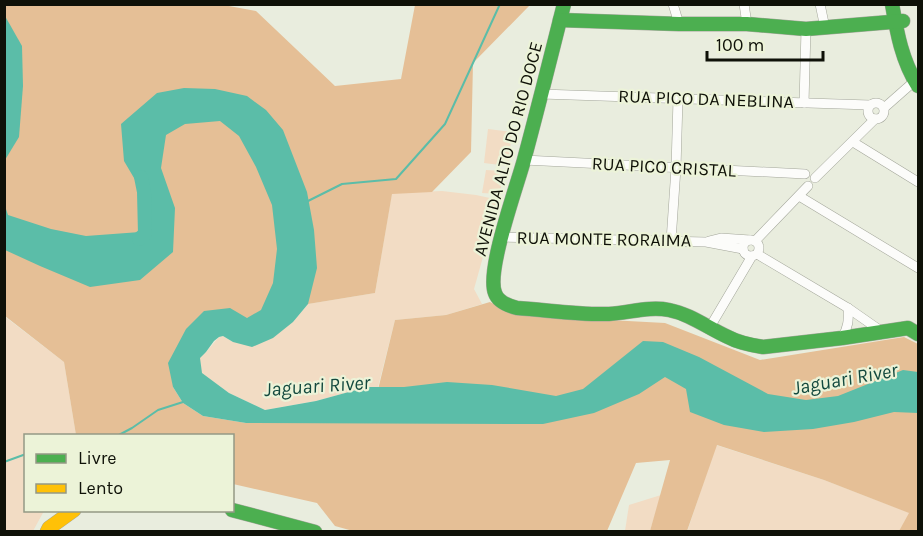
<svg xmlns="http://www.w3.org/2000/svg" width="923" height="536" viewBox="0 0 923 536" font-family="Karla,sans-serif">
<rect width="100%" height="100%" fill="#e9edde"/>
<g fill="#f2dcc4">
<path d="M488 129 512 132 508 166 484 163Z"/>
<path d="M486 170 503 171 500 194 482 193Z"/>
<path d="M442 191 476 195 499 200 474 289 482 304 446 315 395 320 378 387H367L316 401 265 410 229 393 201 373 199 358 206 352 219 337 223 336 233 342 293 322 308 304 375 293 392 193Z"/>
<path d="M4 316 64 362 76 435 26 436V510L44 511 33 531H5Z"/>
<path d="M716 445 824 480 910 513 899 531 687 532Z"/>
<path d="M661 495 650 531H625L629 505Z"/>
</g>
<path fill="#e5bf96" d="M218 4 256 11 335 86 401 79 415 5H530L473 63 471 152 432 192 392 194 375 293 308 304 251 330 230 309 173 387 183 403 203 416 246 423H369L375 402 395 320 446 315 490 302 516 315 665 323 760 360 904 337 918 344V531H899L909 513 824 480 717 445 687 531H650L670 460 636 463 607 531H353L335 526 317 503 233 484 232 436 76 435 64 362 5 316 4 5Z"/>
<g fill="#5bbda8">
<path d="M5 16 22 46 23 86 19 137 5 160Z"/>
<path d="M184 88 215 89 247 96 266 110 283 130 307 192 314 230 317 268 308 304 293 322 273 338 252 347 233 342 223 336 219 337 214 341 206 352 200 358 202 373 229 393 265 410 316 401 367 387H404L447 382 492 385 556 396 583 389 643 341 663 342 699 357 768 394 806 400 838 396 903 370 918 372V413L894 412 854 422 813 429 764 432 724 425 690 412 686 389 665 377 639 394 594 413 543 424 246 423 203 416 183 403 173 387 168 363 186 329 204 311 230 308 247 318 261 310 273 283 277 249 272 205 256 167 239 136 220 121 185 124 166 135 161 168 175 208 173 252 140 280 90 287 40 266 5 250V206L8 215 51 229 86 236 140 232 150 215 147 200 124 161 121 124 157 93Z"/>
</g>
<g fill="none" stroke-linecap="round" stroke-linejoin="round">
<g stroke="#5bbda8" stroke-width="2">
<path d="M308 201 342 184 396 179 445 124 500 4"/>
<path d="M117 436 132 428 158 410 183 402"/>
<path d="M4 462 26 454"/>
</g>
<path stroke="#5bbda8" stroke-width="14" d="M139 239 145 234 144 192 141 177"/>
<defs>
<g id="street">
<path d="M673 4 679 24"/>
<path d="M744 4 747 24"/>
<path d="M820 4 825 28"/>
<path d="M541 94 870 105"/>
<circle cx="876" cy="111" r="8"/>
<path d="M804 103 806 29"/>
<path d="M884 108 918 78"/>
<path d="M853 142 918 182"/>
<path d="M524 160 805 174"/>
<path d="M815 178 875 119"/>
<path d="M799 196 918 268"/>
<path d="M501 237 706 242 743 249"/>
<circle cx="751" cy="248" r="8"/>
<path d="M671 241 676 168 678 99"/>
<path d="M709 241 721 238 750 240"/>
<path d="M755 241 808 186"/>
<path d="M757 254 848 308 881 331"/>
<path d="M710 327 752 256"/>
<path d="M842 338C848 328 849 320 848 308"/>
</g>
<g id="fast">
<path d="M564 4C551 56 538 108 524 160 517 186 486 271 495 293 498 302 509 306 517 308 548 310 578 315 609 314 629 313 649 306 669 310 690 314 708 328 728 337 739 343 750 345 763 347L842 338 908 328 918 334"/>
<path d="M892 4C897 33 902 61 918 86"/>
<path d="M560 20 679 24H747L806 29 903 21"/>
<path d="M232 510 315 532"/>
</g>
<path id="slow" d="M47 532 49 528 74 510"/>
</defs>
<use href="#street" stroke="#a3a69a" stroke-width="10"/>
<use href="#fast" stroke="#a3a69a" stroke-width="15"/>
<use href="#slow" stroke="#a3a69a" stroke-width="15"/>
<use href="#street" stroke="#fcfcfa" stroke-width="9"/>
<use href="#fast" stroke="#4caf50" stroke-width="14"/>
<use href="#slow" stroke="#ffc107" stroke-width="14"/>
</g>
<g text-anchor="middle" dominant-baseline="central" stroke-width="4.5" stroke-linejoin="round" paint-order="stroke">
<g font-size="18" fill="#0f1108" stroke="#ecf3d8">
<text transform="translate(706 99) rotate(2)">RUA PICO DA NEBLINA</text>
<text transform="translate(508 149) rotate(-75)">AVENIDA ALTO DO RIO DOCE</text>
<text transform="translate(664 167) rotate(3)">RUA PICO CRISTAL</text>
<text transform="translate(604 239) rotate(1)">RUA MONTE RORAIMA</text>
</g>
<g font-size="20" font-style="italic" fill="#13493e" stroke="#ecf3d8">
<text transform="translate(845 379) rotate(-10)">Jaguari River</text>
<text transform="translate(317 386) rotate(-4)">Jaguari River</text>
</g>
</g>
<rect width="923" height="536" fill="none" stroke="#0f1108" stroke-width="12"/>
<rect x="24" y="434" width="210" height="78" fill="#ecf3d8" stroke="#949985" stroke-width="1.5"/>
<rect x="36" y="454" width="30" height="9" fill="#4caf50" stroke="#949985" stroke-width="1.5"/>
<text x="78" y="464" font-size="18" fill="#0f1108">Livre</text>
<rect x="36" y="484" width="30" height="9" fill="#ffc107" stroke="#949985" stroke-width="1.5"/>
<text x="78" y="494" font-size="18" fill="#0f1108">Lento</text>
<path d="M707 51v9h116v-9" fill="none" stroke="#0f1108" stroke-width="3"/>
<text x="716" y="51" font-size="18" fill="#0f1108" stroke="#ecf3d8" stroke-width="4.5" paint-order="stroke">100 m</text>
</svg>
